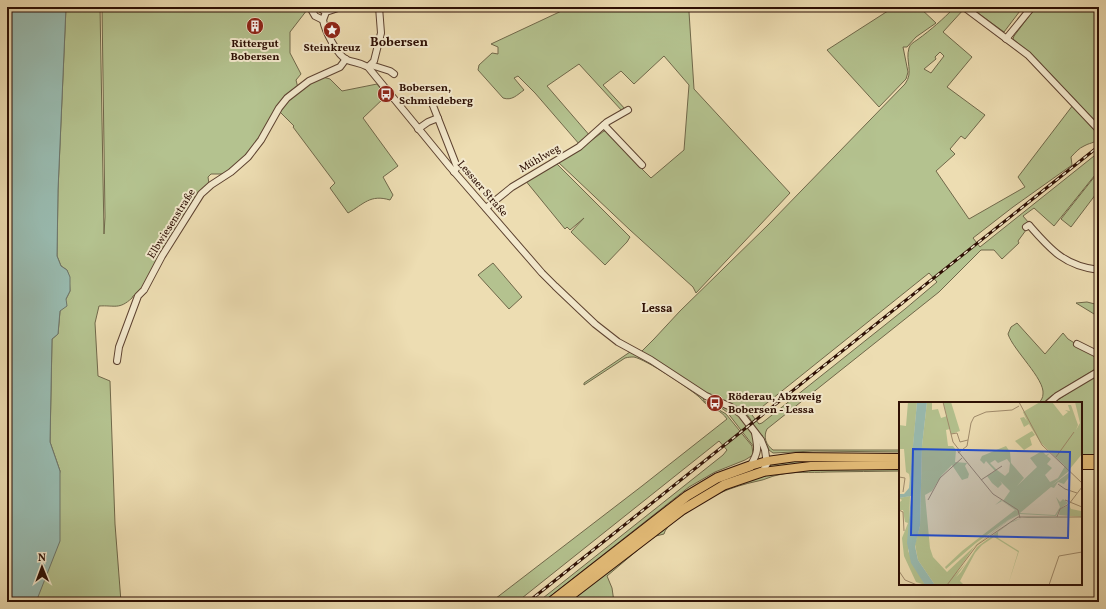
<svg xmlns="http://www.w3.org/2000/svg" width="1106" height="609" viewBox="0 0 1106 609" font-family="Vollkorn,serif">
<rect width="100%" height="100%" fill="#edddb2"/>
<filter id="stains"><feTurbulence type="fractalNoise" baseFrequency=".005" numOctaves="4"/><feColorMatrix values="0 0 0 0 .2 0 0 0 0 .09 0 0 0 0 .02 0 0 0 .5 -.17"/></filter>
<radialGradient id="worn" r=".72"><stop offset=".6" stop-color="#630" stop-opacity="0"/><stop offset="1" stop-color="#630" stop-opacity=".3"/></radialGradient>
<g fill="#b4c28f" stroke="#70684a" fill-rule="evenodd">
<path d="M66 7H100L104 234 105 217 102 7H306L307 10 290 32V53L301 74 296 80 298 88 287 97 248 156 224 174H211L208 177 209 184 142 292 133 296 132 298C119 310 115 305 99 306L95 323 98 376 110 381 115 524 121 602H36L60 471 50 442 52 339 58 334 60 311 70 291 69 277 67 270 61 266 57 256 58 190Z"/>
<path d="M570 7H685L689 12 694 89 790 193 696 293 693 287 630 230 558 162 580 149 604 131H608L643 167 642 169 651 178 684 150 689 85 664 56 634 84 621 71 603 85 626 110 623 112 579 64 547 86 591 137 580 145 535 93 518 76 514 78 524 90C517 95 512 101 503 98L478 70 479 65 492 53 498 54V47L491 44Z"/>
<path d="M894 7H919L936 23 916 37 907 47H903L908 72 906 79 879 107 827 50Z"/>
<path d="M955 7H961L964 9 943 32 972 57 947 87 985 115 965 139 961 136 950 149 955 154 936 171 969 219 1025 187 1018 177 1073 105 1093 129 1094 128 1099 134C1095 145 1093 141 1084 146 1079 148 1075 153 1071 157L1072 165 1013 207 973 238 980 247 1099 152V170L1054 226 1034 208 1023 216 1029 223V226L1018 241 1019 243 1002 259 994 250H981L939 292 767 429C763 437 766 445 773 450H900V452L813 451 773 453 769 450 766 444H764L762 435 760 436 749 417 742 409 721 399 713 397 642 352V351L654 339 680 311 768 225 905 84C914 72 905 61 909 48 910 44 914 42 917 40 932 29 942 20 955 7ZM940 52 944 56 931 73 924 69 936 59 935 57ZM929 273 937 282 905 309 762 423 759 424 752 415Z"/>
<path d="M970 7H1023L1004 32Z"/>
<path d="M1036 7H1099V125L1038 61 1013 39 1014 36Z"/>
<path d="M323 77 330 79 342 91 377 84 386 96 363 118 398 166 383 177 393 195 390 200C370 194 364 204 348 213L330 188 335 183 293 127 294 126 280 112C293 93 303 87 323 77Z"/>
<path d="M556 163 630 237 627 242 605 265 571 232 584 218 570 230 567 227 565 229 525 180Z"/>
<path d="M1099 171V190L1071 227 1061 219Z"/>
<path d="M493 263 522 297 509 309 478 275Z"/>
<path d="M1087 302 1099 305V317L1076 303Z"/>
<path d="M1017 323 1045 354 1063 333 1068 339 1097 357 1099 360V367L1051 396 1043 403H1039C1041 400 1043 398 1043 394 1045 379 1013 350 1008 334L1011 327Z"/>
<path d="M630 352 649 362 703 397 704 401 726 414 752 446 753 455 745 460 715 472 689 487 543 602H538L723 455 727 450 719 441 517 602H491L642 486 727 419C721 410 713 409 705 403 702 401 701 398 698 396 687 387 647 360 634 357 631 357 629 357 625 358L584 385V383Z"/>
<path d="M1099 373V456H1081V403H1053Z"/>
<path d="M718 403C723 406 730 408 735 412 745 419 756 435 754 447L727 412 717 405Z"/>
<path d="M797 461H900L768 469 769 465Z"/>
<path d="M864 468H900V471C876 471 851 472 827 472 810 473 794 471 778 475 771 476 765 480 758 481 730 487 709 496 686 513 679 519 666 525 664 534L656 536 646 543 607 576 612 588 614 602H581L577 599V595C637 548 699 488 777 473 785 471 795 469 804 469 824 467 844 472 864 468Z"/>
</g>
<path fill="#99bbb0" stroke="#6e766b" d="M7 7H66L58 190 57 256 61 266 67 270 70 277V291L66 299 67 306 60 311 58 334 52 339 50 442 60 471V541L36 602H7Z"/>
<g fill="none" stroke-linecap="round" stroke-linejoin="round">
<defs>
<g id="minor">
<path d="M313 7 311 9 315 16 323 20"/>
<path d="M318 7 326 12"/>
<path d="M341 7 326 12 323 20C325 31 337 55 347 60 355 63 359 62 368 67L450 167 542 273 555 286 595 324 618 342 651 360 706 396 731 407 741 414 761 440 765 450 767 464 762 472"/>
<path d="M964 7 1028 55 1099 130"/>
<path d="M1006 39 1032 7"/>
<path d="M371 65 390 71 394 74"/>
<path d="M368 67 374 61 381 33 379 7"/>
<path d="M432 103 457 167 454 172"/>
<path d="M604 125 642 165"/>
<path d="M418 129 428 122 438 118"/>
<path d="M486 208 512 187 579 147 607 122 628 110"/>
<path d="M1026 227 1029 225C1050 249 1064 266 1099 270"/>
<path d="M1077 344 1099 355"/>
<path d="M117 361 119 347 138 296 144 290 162 256 201 194 211 185 231 172 248 157 261 140 279 108 287 98 309 81 340 67 346 59"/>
<path d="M1049 403 1057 396 1099 371"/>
<path d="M750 466C759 452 758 448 755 433"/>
</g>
<g id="major">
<path d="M1081 459H1099"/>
<path d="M1081 465H1099"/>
<path d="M750 466 767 461 796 457 900 458"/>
<path d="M762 472 811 466 900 465"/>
</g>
<g id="highway">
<path d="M551 602 687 496 717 478 750 466"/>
<path d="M562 602 682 510 724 485 762 472"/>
</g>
</defs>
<use href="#minor" stroke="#5d4230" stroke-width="8"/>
<use href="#major" stroke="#2d0f04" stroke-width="10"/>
<use href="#highway" stroke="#2d0f04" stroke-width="11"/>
<use href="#minor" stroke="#f3e9cd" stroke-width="6"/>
<use href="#major" stroke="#e6be79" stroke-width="8"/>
<use href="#highway" stroke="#e6be79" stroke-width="9"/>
<defs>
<path id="rail" d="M528 602 1099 146"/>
</defs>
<use href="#rail" stroke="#2d0f04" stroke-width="3"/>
<use href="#rail" stroke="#f3e9cd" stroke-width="1.5" stroke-dasharray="4.5" stroke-linecap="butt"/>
</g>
<defs>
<symbol id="building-disc" viewBox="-11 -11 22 22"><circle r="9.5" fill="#8f2418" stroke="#f3e9cd"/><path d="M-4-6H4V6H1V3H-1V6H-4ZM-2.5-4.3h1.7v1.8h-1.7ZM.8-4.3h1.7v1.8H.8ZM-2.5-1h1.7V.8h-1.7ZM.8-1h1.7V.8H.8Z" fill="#fff"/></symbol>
<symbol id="sight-disc" viewBox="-11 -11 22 22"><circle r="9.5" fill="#8f2418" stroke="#f3e9cd"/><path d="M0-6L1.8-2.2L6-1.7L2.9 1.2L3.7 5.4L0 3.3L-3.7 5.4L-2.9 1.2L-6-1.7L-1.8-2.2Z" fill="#fff"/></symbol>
<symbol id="bus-disc" viewBox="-11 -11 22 22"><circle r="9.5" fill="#8f2418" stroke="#f3e9cd"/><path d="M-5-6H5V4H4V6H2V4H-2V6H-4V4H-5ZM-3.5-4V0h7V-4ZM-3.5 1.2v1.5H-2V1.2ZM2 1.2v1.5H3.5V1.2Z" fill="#fff"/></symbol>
</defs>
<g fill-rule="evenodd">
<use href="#building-disc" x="245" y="16" width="20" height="20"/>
<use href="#sight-disc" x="322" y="20" width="20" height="20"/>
<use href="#bus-disc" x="376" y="84" width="20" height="20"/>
<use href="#bus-disc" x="705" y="393" width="20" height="20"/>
</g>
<g text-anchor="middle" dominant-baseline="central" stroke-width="4" stroke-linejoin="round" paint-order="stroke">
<g font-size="11" font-weight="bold" fill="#2d0f04" stroke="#f3e9cd">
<text x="255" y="44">Rittergut<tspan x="255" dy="13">Bobersen</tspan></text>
<text x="332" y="48">Steinkreuz</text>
<text x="399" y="88" text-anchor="start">Bobersen,<tspan x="399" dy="13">Schmiedeberg</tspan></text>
<text x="728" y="397" text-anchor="start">Röderau, Abzweig<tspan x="728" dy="13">Bobersen - Lessa</tspan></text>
</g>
<g font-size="11" fill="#2d0f04" stroke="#f3e9cd">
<text transform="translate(540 159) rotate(-30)">Mühlweg</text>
<text transform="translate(482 189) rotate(49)">Lessaer Straße</text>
<text transform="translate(172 224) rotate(-58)">Elbwiesenstraße</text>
</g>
<g font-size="12" font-weight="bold" fill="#2d0f04" stroke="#f3e9cd">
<text x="657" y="309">Lessa</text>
</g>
<g font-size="13" font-weight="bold" fill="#2d0f04" stroke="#f3e9cd">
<text x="399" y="43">Bobersen</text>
</g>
</g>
<g transform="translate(899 402)">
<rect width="183" height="183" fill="#edddb2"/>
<path d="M9 0H18L11 78 10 72 7 70 5 47H0V23L7 24ZM28 0H33V8L39 7 42 16 48 14 50 22 44 0H52L61 29 52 32 51 27 47 28 49 44H54L57 48 56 60 68 61 66 64 70 72 69 76 63 78 53 63 43 73 33 89 26 93 31 146 34 155 48 170 78 142 116 113 77 141 47 167 46 165 63 149 116 108 103 99 96 103 102 98 121 111 104 99 111 89 101 79 103 82 99 86 93 81 88 74 96 69 87 59 85 62 81 58 83 54 107 44 111 50 112 61 125 76 118 84 138 65 131 56 143 49 147 53 151 51 148 54 152 57 148 62 153 66 146 73 151 80 159 76 166 64 170 69 152 84 171 70V74L165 82 159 80 155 86 152 85 121 111 156 113 161 105 157 95 161 100 164 97 169 101 161 107 157 114 121 112 110 118 75 145 55 174 67 161 57 175 62 170 78 145 109 122 114 119 123 116 129 115 183 116H123L111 121 99 130V136L120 149 109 183 119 150 95 135 83 143 76 151 61 179 65 183H36L19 158 16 142 21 124 23 44ZM96 58 102 64 99 61 108 57 111 61 110 70 106 74 98 68 91 61ZM141 0H153L164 14 169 10 166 8 171 9 169 3H172L179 23 177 28 181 21 176 0H183V52L170 68 141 40 130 22 125 25 121 16 125 15 128 19 124 10ZM133 29 136 33 131 36 133 43 125 48 116 39ZM11 94 9 149 26 183 17 180 5 154 3 136 9 121 6 120 4 108H0V101L3 98 0 96ZM170 103 172 107 182 109 183 115 160 113 161 107Z" fill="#b4c28f" fill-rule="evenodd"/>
<path d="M18 0H28L23 44 21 124 16 144 19 158 36 183H26L12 161 8 141 12 94 0 96V92H5L10 86Z" fill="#99bbb0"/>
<path fill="none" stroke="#a08b6c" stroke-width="1" d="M44 0 54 40 61 49M120 0 143 43 183 81M52 32 58 31 61 40 69 38M58 48 94 92 119 108 121 116M59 51 68 44 72 21 75 15 87 10 113 8 120 4M157 55 175 30M0 75 6 76 4 90M82 78 103 64M159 82 166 87 178 91M29 98 41 76 63 56M166 98 183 105M0 108 4 110 5 129M119 115H183M158 115 161 107 170 102 183 85M0 169 6 178 18 183M48 183 78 143 119 115M150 183 160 154 183 150"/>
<path fill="#1d4ed8" fill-opacity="0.15" stroke="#1d4ed8" stroke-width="2" d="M14 47 171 50 169 136 12 133Z"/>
<rect width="183" height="183" fill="none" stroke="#2d0f04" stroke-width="2"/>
</g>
<rect width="1106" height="609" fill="none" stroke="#edddb2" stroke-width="24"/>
<rect x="8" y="8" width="1090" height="593" fill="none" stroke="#2d0f04" stroke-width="2"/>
<rect x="12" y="12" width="1082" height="585" fill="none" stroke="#2d0f04"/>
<g transform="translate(42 567) rotate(359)" stroke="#f3e9cd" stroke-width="3" paint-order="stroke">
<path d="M0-3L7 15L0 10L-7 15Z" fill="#2d0f04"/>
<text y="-6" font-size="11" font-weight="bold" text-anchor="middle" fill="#2d0f04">N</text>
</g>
<rect width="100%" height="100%" filter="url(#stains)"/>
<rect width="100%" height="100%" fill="url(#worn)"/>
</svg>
